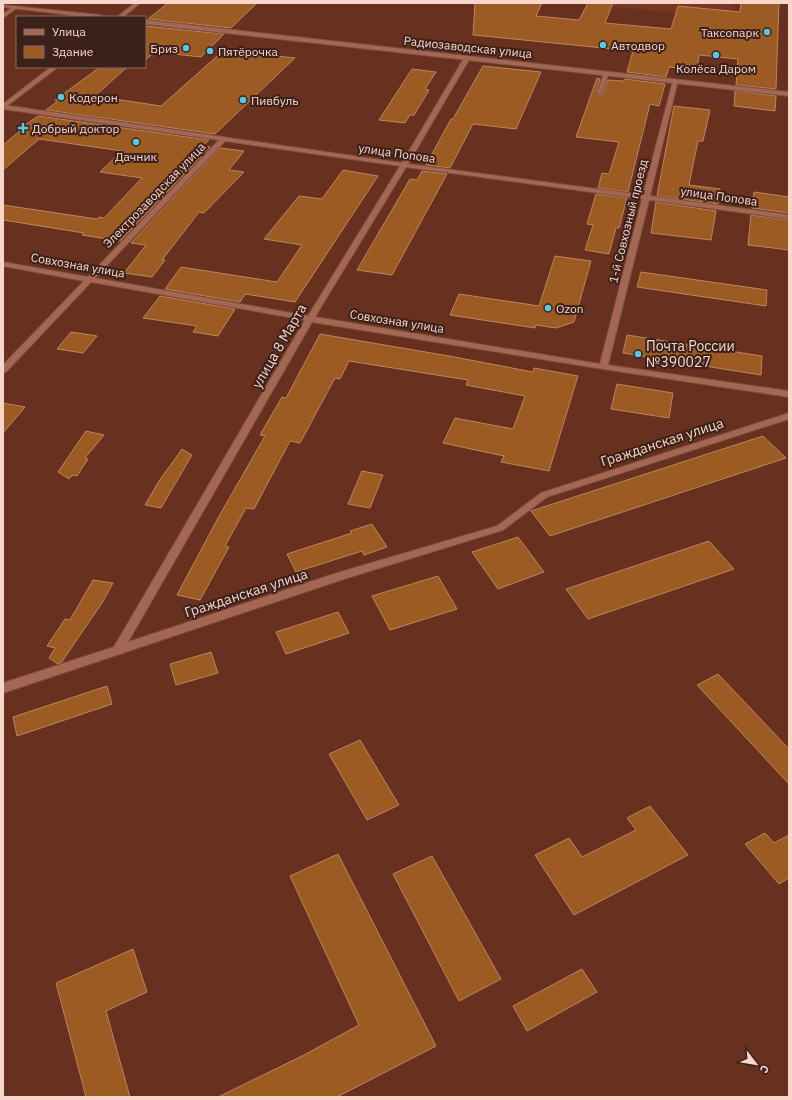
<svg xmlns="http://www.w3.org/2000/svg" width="792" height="1100" viewBox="0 0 792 1100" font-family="'IBM Plex Sans',sans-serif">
<rect width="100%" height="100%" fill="#67301f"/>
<path fill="#773724" d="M572 3H735L733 18Z"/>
<g fill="#9c5b23" stroke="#bb865f">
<path d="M168 3H257L231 28 148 19Z"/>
<path d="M475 3H542L536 16 579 20 588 3H613L605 23 671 29 678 6 740 12 741 3H779L776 89 736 85 738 59 699 55 697 70 669 67 666 77 627 72 633 51 473 35Z"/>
<path d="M145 26 224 34 201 57 155 52 145 60Z"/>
<path d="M224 50 295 58 215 134 46 110 59 100H55L100 67H127L95 96 161 106Z"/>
<path d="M483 66 541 72 516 129 473 124 450 168 426 165 451 119H453Z"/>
<path d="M412 69 436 72 425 89 429 90 414 115H410L405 123 379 120Z"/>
<path d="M597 78 600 79 596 94 597 95 603 94 608 80 624 81 625 79 665 84 659 106 650 104 628 192 598 188 602 173 609 174 619 142 576 137Z"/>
<path d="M735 91 776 96 775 111 734 106Z"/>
<path d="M674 106 710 110 703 141H698L689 185 720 189 718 204 657 196Z"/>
<path d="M38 116 209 140 203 146 210 147 120 241 82 235 84 233 3 220V205L97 219 99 217 104 218 142 178 100 172 122 151 39 139 3 170V145L20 131 18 130Z"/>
<path d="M220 148 244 151 229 170 244 172 204 213 199 212 162 260H165L152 277 124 273 146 245 131 243Z"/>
<path d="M343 170 378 176 295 302 245 294 240 302 165 289 181 267 277 282 302 245 264 239 299 196 322 199Z"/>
<path d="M422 171 447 174 392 275 357 270 410 179 417 180Z"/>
<path d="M754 192 789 197V213L752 208Z"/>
<path d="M596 194 627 198 619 228H616L609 254 585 250 593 225 587 224Z"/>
<path d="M656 202 716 211 711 240 651 233Z"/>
<path d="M751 215 789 220V250L748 245Z"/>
<path d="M555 256 591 261 574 322 556 328 536 325 535 328 450 315 459 294 539 306Z"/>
<path d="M641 272 767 290 766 306 637 287Z"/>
<path d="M160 296 235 309 218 336 193 332 197 326 143 318Z"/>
<path d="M71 332 97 336 83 353 57 349Z"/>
<path d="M320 334 449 356 533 372 534 368 578 376 549 471 501 462 504 456 443 443 455 418 513 429 525 396 466 385 468 380 349 361 340 379 335 378 300 443 290 441 254 509 246 508 225 546 229 547 200 600 177 595 218 518 265 436 260 435 282 397 286 398Z"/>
<path d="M627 335 762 356 761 375 623 353Z"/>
<path d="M617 384 673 393 669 418 611 409Z"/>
<path d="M3 403 25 407 3 433Z"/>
<path d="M86 431 104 435 85 458 88 459 77 476 73 475 69 479 58 472Z"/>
<path d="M763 436 786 458 550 536 531 511Z"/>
<path d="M182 449 192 455 161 508 145 505 159 481Z"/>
<path d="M362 471 383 475 370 508 348 504Z"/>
<path d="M372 524 387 547 364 555 362 551 296 572 287 554 352 533 350 531Z"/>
<path d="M518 537 544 572 498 589 472 552Z"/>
<path d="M709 541 734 569 588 619 566 589Z"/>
<path d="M438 576 457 609 390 630 372 596Z"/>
<path d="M93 580 113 583 102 603 61 663 58 664 49 658 55 648 47 646 65 619 70 620Z"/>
<path d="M338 612 349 633 286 654 276 632Z"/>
<path d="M211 652 218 673 176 685 170 664Z"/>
<path d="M718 674 789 749V784L697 685Z"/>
<path d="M107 686 112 704 17 736 13 717Z"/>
<path d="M360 740 399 805 367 820 329 754Z"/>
<path d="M650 806 688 855 574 915 535 855 569 838 582 857 636 830 627 818Z"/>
<path d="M765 833 774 843 789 835V878L779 884 745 844Z"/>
<path d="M338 854 436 1046 337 1097H218L304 1055 359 1025 290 876Z"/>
<path d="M432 856 501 979 459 1001 393 874Z"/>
<path d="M133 949 147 992 106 1011 130 1097H86L56 983Z"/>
<path d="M582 969 597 992 527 1031 513 1006Z"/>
</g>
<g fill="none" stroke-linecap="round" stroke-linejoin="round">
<defs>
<g id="minor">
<path d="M14 6 18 7 3 18V14Z"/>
<path d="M467 56 470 58 408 164 643 195 673 81 678 80 650 196 789 215V219L649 200 608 365 789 391V397L603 369 312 322 128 642 337 573 497 526 541 493 789 413V419L547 497 503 530 344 579 3 693V683L114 647 305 320 91 282 6 372 3 373V365L84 281 3 266V262L88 277 219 140 3 109V105L402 163 464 58ZM225 141 400 166 308 316 95 278ZM406 167 642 199 600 364 315 317Z"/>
<path d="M604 72 609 73 602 93 597 94Z"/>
</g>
<g id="tertiary">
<path d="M135 3H140L123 17H117Z"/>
<path d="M3 5 100 15 103 17H87L3 7Z"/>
<path d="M145 20 789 92V96L145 24Z"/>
<path d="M51 67H58L3 109V104Z"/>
</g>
</defs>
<use href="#minor" stroke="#7e4f40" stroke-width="2"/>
<use href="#tertiary" stroke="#7e4f40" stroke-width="2"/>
<use href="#minor" fill="#a46754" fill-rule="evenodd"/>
<use href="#tertiary" fill="#a46754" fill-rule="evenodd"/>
</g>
<g fill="#59c8e5" stroke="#3b211a" stroke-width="1.5">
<circle cx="767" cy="32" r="4"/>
<circle cx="603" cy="45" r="4"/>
<circle cx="186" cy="48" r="4"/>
<circle cx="210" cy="51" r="4"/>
<circle cx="716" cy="55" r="4"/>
<circle cx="61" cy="97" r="4"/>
<circle cx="243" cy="100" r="4"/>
<path d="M21 122h4v4h4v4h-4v4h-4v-4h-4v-4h4z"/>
<circle cx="136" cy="142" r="4"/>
<circle cx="548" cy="308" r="4"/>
<circle cx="638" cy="354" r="4"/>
</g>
<g text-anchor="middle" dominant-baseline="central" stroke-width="4" stroke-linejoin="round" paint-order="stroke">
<g font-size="12" fill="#f9d6cb" stroke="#3b211a" text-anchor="start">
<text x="759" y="32" text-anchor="end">Таксопарк</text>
<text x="611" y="45">Автодвор</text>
<text x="178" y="48" text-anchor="end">Бриз</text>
<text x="218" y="51">Пятёрочка</text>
<text x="716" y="68" text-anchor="middle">Колёса Даром</text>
<text x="69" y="97">Кодерон</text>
<text x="251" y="100">Пивбуль</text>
<text x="32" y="128">Добрый доктор</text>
<text x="136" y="156" text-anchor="middle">Дачник</text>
<text x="556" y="308">Ozon</text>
</g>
<g font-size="12" fill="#f9d6cb" stroke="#3b211a">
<text transform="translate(468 47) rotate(6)">Радиозаводская улица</text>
<text transform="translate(397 153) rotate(8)">улица Попова</text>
<text transform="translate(154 195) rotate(-46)">Электрозаводская улица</text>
<text transform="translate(719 196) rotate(8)">улица Попова</text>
<text transform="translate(628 221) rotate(-76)">1-й Совхозный проезд</text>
<text transform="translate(78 265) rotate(10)">Совхозная улица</text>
<text transform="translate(397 321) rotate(9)">Совхозная улица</text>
</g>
<g font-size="14" fill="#f9d6cb" stroke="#3b211a">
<text transform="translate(279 346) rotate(-60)">улица 8 Марта</text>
<text transform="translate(662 442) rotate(-18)">Гражданская улица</text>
<text transform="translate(246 593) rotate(-18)">Гражданская улица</text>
</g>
<g font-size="14" fill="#f9d6cb" stroke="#3b211a" text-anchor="start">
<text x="646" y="346">Почта России<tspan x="646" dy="16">№390027</tspan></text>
</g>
</g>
<rect width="792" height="1100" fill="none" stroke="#f9d6cb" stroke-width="8"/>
<rect x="16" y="16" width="130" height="52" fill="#3b211a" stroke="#876961"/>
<rect x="24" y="29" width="20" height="6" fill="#a46754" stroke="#876961"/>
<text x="52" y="36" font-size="12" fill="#f9d6cb">Улица</text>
<rect x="24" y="46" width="20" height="12" fill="#9c5b23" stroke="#876961"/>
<text x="52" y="56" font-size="12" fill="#f9d6cb">Здание</text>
<g transform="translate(756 1064) rotate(121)" stroke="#3b211a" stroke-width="3" paint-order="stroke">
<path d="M0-3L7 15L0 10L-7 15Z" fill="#f9d6cb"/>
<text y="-6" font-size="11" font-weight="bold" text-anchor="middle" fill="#f9d6cb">С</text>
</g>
</svg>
